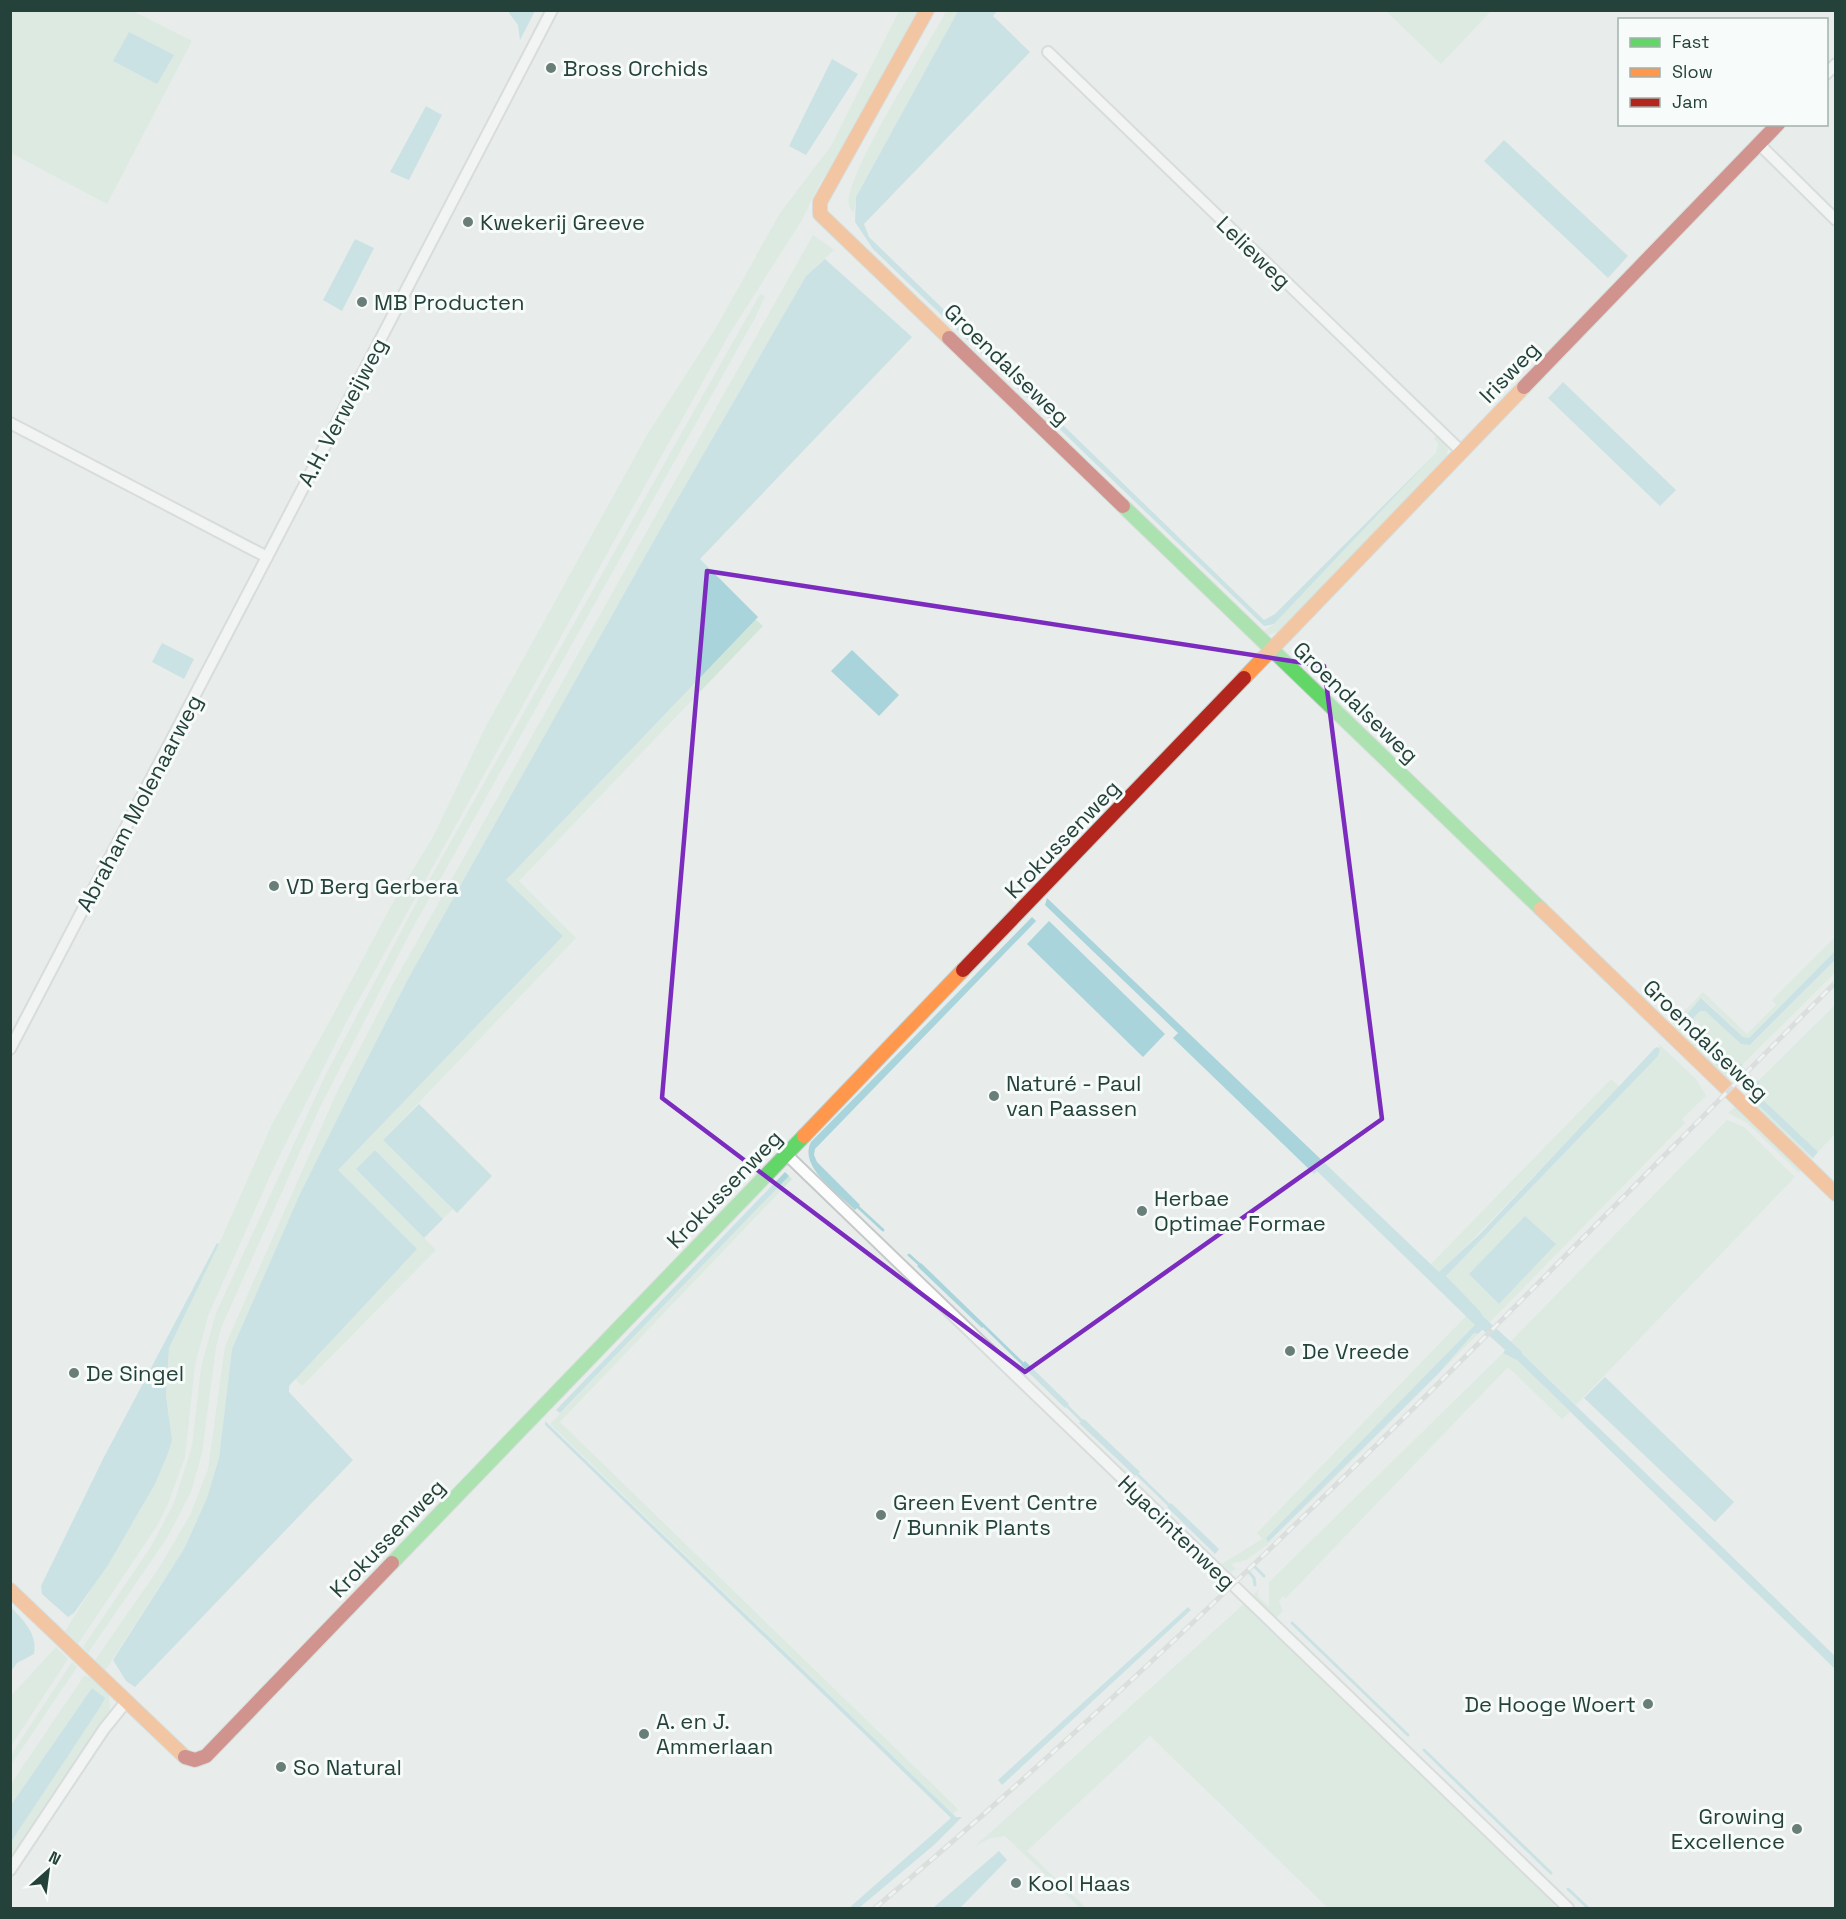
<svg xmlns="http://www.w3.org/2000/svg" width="1846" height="1919" viewBox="0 0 1846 1919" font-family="'Space Grotesk',sans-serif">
<rect width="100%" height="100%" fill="#e8edeb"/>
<g fill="#d1e6d8">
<path d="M10 11H133L192 41 107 204 11 153Z"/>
<path d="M899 11H920L849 141 820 183 802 220 730 333 348 1019 275 1165 208 1316 195 1366 185 1457 168 1504 157 1526 78 1644 65 1631 141 1509 168 1453 172 1439 166 1396 169 1348 219 1244 272 1124 326 1028 391 906 434 835 485 728 647 435 717 326 780 213 831 146Z"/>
<path d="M946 11H958L856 197 854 213C853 212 849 207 849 205 843 177 930 44 946 11Z"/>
<path d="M1386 11H1491L1441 64Z"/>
<path d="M813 235 834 250 806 276 666 519 409 977 359 1075 299 1196 232 1349 219 1458 207 1498 184 1549 105 1671 95 1660 157 1571 190 1515 208 1469 225 1346 336 1094 393 984Z"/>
<path d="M760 294 765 296 755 318 410 933 320 1107 221 1328 216 1347 202 1453 191 1492 167 1538 88 1653 83 1647 150 1548 174 1503 192 1446 201 1367 216 1313 326 1074 414 907Z"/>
<path d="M1437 435 1448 446 1447 459 1281 631 1268 635 1261 633 1274 624 1436 453 1438 443 1434 439Z"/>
<path d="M755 619 763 626 519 881 576 938 383 1140 453 1209 443 1219 375 1150 356 1169 436 1250 302 1386 294 1378 417 1249 337 1170 563 936 506 880Z"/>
<path d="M1835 937V951L1749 1038 1743 1037 1702 998 1681 1028 1700 1011H1705L1741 1044 1753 1043 1835 960V973L1743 1064 1724 1062 1698 1037H1693L1721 1069H1738L1726 1082 1684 1042 1700 1023 1696 1020 1679 1037 1673 1023 1703 992 1747 1034 1776 1005 1772 1000Z"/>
<path d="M1835 1005V1134L1818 1152 1761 1098 1759 1080Z"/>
<path d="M1659 1044 1696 1079 1706 1096 1682 1119 1685 1123 1488 1324 1479 1310 1446 1276 1658 1056Z"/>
<path d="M1611 1079 1620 1087 1445 1268 1439 1273 1429 1266Z"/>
<path d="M1754 1085V1101L1813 1158 1808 1163 1742 1098Z"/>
<path d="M1736 1106 1802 1170 1799 1173 1747 1123 1728 1113Z"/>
<path d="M1727 1120 1744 1127 1795 1177 1576 1405 1510 1342Z"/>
<path d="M789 1176 792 1179 560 1422 958 1809 953 1814 550 1424Z"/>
<path d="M1467 1315 1475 1325 1472 1330 1325 1477 1268 1541 1437 1375 1474 1333 1478 1334 1271 1542 1246 1560 1231 1564 1236 1569 1240 1568 1230 1572 1222 1564 1262 1539 1257 1533Z"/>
<path d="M1503 1353 1517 1360 1570 1412 1562 1419 1508 1367 1286 1598 1283 1596 1279 1601 1283 1611 1275 1619 1252 1596 1258 1590V1596L1269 1607V1582Z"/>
<path d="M1245 1603 1554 1902 1555 1908H1328L1150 1736 1027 1851 1086 1908H1080L1005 1836 990 1838 974 1847Z"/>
<path d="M56 1647 68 1659 11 1746V1696Z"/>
<path d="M72 1662 77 1667 11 1765V1755Z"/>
<path d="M84 1676 90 1677 109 1694 110 1711 11 1861V1842L99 1709 103 1699 92 1689 11 1805V1784Z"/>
</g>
<g fill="#a9d4db">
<path d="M511 10 535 11 520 40 518 25 509 13Z"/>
<path d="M958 11H997L993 16 1030 52 864 224 869 237 1264 620 1275 614 1436 453 1274 624 1264 626 873 249 855 222 856 197Z"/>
<path d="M129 32 174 55 157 84 113 61Z"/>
<path d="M832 59 858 74 806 155 789 146Z"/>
<path d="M426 106 442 115 409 180 390 172Z"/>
<path d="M1504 140 1628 256 1608 278 1484 161Z"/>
<path d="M355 239 374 248 342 311 323 300Z"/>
<path d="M825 259 912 337 700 559 758 617 506 880 563 936 338 1170 417 1249 289 1386V1392L353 1460 135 1687 126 1681 113 1660 184 1549 207 1498 219 1458 232 1349 299 1196 359 1075 409 977 666 519 806 276Z"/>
<path d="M1563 382 1676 490 1660 506 1548 398Z"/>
<path d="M162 643 194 659 184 679 152 662Z"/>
<path d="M852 650 899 695 879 716 831 671Z"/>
<path d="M1047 898 1439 1272 1480 1234 1654 1049 1657 1047 1660 1049 1658 1056 1446 1276 1479 1310 1488 1324 1478 1334 1474 1333 1437 1375 1268 1542 1266 1538 1475 1325 1319 1173 1317 1171 1314 1174 1173 1038 1178 1033 1045 905Z"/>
<path d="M1032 917 1036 921 815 1149 814 1155 817 1162 860 1205 855 1210C838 1193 798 1167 811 1142Z"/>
<path d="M1049 921 1165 1034 1143 1057 1027 944Z"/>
<path d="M1835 951V960L1750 1045 1741 1044 1705 1011H1700L1683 1028 1676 1027 1701 998 1743 1037 1749 1038Z"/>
<path d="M1694 1037H1698L1724 1062 1743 1064 1738 1069H1721L1692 1041Z"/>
<path d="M1759 1080 1761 1098 1818 1152 1813 1158 1754 1101V1085Z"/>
<path d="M419 1104 492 1176 457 1213 383 1140Z"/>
<path d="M375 1150 443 1219 424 1238 356 1169Z"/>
<path d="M785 1172 789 1176 560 1413 556 1410Z"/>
<path d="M1525 1216 1556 1244 1499 1304 1469 1274Z"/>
<path d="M217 1243 219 1244 169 1348 166 1396 172 1440 168 1453 155 1484 108 1565 74 1613 68 1617 42 1594 41 1586 103 1459Z"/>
<path d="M921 1263 985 1325 982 1328 917 1266Z"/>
<path d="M1510 1342 1835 1656V1669L1517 1360 1503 1353Z"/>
<path d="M1025 1361 1069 1404 1065 1408 1021 1365Z"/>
<path d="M1605 1377 1734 1502 1715 1522 1584 1398Z"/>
<path d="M1084 1419 1140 1472 1135 1476 1079 1423Z"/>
<path d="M545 1421 956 1817H962L934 1845 859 1908H849L951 1818 545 1425Z"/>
<path d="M1171 1503 1219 1549 1215 1554 1167 1507Z"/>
<path d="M10 1606C23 1620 38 1634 34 1654L17 1663 11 1671Z"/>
<path d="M1188 1607 1191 1610 1002 1785 998 1780Z"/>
<path d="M92 1688 105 1698 99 1709 11 1842V1805Z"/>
<path d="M999 1851 1007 1860 960 1908H933Z"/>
</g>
<path fill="#e8edeb" d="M1453 1360 1290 1526 1267 1544 1389 1425Z"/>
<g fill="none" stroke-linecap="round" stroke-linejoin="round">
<g stroke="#a9d4db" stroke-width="3">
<path d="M1741 1067 1756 1083"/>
<path d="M858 1207 883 1230"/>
<path d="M909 1255 919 1264"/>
<path d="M984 1326 1022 1363"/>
<path d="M1067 1406 1082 1421"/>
<path d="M1137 1474 1169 1505"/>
<path d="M1253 1565 1264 1576"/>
<path d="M1248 1571 1254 1578 1255 1585"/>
<path d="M1292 1623 1408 1735"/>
<path d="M1424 1750 1551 1873"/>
<path d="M1568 1889 1588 1908"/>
</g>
<path stroke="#a9d4db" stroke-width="10" d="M1475 1316 1517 1354"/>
<defs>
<g id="street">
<path d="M1048 52 1461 451"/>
<path d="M1826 74 1836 64"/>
<path d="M1759 144 1836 220"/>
<path d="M10 423 267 557 552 10"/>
<path d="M10 1049 267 557"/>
<path d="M787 1155 1568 1908"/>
<path d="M10 1870 104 1729 125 1703"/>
</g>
<g id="fast">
<path d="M1123 506 1541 909"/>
<path d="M392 1563 804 1136"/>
</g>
<g id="slow">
<path d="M927 10 820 202V214L949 338"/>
<path d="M1244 678 1524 387"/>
<path d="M1541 909 1836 1194"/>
<path d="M804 1136 963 970"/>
<path d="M10 1590 185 1757"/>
</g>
<g id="jam">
<path d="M949 338 1123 506"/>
<path d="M1524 387 1778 124"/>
<path d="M963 970 1244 678"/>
<path d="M185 1757 195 1760 206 1756 392 1563"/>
</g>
</defs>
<use href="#street" stroke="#c5cac8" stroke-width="14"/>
<use href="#fast" stroke="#c3cbc8" stroke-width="16"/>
<use href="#slow" stroke="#c3cbc8" stroke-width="16"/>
<use href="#jam" stroke="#c3cbc8" stroke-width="16"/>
<use href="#street" stroke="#fcfcfc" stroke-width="10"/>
<use href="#fast" stroke="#63d668" stroke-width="14"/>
<use href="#slow" stroke="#ff974d" stroke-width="14"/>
<use href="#jam" stroke="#b3261e" stroke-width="14"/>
<defs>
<path id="rail" d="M875 1908C1216 1620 1522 1298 1836 982"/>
</defs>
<use href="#rail" stroke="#c9cdcc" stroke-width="5"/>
<use href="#rail" stroke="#f7fbf9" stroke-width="3" stroke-dasharray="9" stroke-linecap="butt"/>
</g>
<path d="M0 0H1846V1919H0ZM707 571 1324 666 1382 1119 1025 1372 662 1098Z" fill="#e8edeb" fill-opacity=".55" fill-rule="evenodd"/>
<path fill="none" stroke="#7b2cbf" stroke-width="4.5" stroke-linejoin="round" d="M707 571 1324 666 1382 1119 1025 1372 662 1098Z"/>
<g fill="#697e78" stroke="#f7fbf9" stroke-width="2">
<circle cx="551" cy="68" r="6"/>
<circle cx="468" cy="222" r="6"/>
<circle cx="362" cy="302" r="6"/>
<circle cx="274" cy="886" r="6"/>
<circle cx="994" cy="1096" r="6"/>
<circle cx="1142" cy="1211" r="6"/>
<circle cx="1290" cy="1351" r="6"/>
<circle cx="74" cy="1373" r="6"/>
<circle cx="881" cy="1515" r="6"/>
<circle cx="1648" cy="1704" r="6"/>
<circle cx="644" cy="1734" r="6"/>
<circle cx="281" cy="1767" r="6"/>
<circle cx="1797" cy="1829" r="6"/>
<circle cx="1016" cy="1883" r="6"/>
</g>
<g text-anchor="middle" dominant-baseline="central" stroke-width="6" stroke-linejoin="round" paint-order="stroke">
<g font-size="22" fill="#24423a" stroke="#f7fbf9" text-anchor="start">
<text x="563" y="68">Bross Orchids</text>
<text x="480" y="222">Kwekerij Greeve</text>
<text x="374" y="302">MB Producten</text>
<text x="286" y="886">VD Berg Gerbera</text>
<text x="1006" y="1083">Naturé - Paul<tspan x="1006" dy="25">van Paassen</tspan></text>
<text x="1154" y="1198">Herbae<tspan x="1154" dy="25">Optimae Formae</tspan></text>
<text x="1302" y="1351">De Vreede</text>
<text x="86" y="1373">De Singel</text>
<text x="893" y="1502">Green Event Centre<tspan x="893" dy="25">/ Bunnik Plants</tspan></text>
<text x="1636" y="1704" text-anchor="end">De Hooge Woert</text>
<text x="656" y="1721">A. en J.<tspan x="656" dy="25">Ammerlaan</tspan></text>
<text x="293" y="1767">So Natural</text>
<text x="1785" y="1816" text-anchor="end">Growing<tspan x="1785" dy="25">Excellence</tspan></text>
<text x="1028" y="1883">Kool Haas</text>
</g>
<g font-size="22" fill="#24423a" stroke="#f7fbf9">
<text transform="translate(1254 252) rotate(44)">Lelieweg</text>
<text transform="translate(1007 364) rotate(44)">Groendalseweg</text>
<text transform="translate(1509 372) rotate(-46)">Irisweg</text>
<text transform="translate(342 412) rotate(-62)">A.H. Verweijweg</text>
<text transform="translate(1356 702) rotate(44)">Groendalseweg</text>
<text transform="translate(139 803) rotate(-62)">Abraham Molenaarweg</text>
<text transform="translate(1062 839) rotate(-46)">Krokussenweg</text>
<text transform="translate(1706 1040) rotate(44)">Groendalseweg</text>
<text transform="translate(724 1189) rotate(-46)">Krokussenweg</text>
<text transform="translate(1177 1532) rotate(44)">Hyacintenweg</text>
<text transform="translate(387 1538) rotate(-46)">Krokussenweg</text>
</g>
</g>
<rect width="1846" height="1919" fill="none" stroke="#24423a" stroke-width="24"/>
<rect x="1618" y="18" width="210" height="108" fill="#f7fbf9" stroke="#a3b1ad" stroke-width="1.5"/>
<rect x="1630" y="38" width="30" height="9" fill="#63d668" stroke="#a3b1ad" stroke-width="1.5"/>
<text x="1672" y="48" font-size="18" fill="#24423a">Fast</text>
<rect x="1630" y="68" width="30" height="9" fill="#ff974d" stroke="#a3b1ad" stroke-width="1.5"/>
<text x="1672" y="78" font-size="18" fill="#24423a">Slow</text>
<rect x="1630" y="98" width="30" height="9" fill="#b3261e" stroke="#a3b1ad" stroke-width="1.5"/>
<text x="1672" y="108" font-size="18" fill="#24423a">Jam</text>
<g transform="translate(48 1871) rotate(28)" stroke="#f7fbf9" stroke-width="4.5" paint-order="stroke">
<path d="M0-4.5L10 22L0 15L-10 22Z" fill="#24423a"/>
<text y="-9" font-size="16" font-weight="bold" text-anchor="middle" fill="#24423a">N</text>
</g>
</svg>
